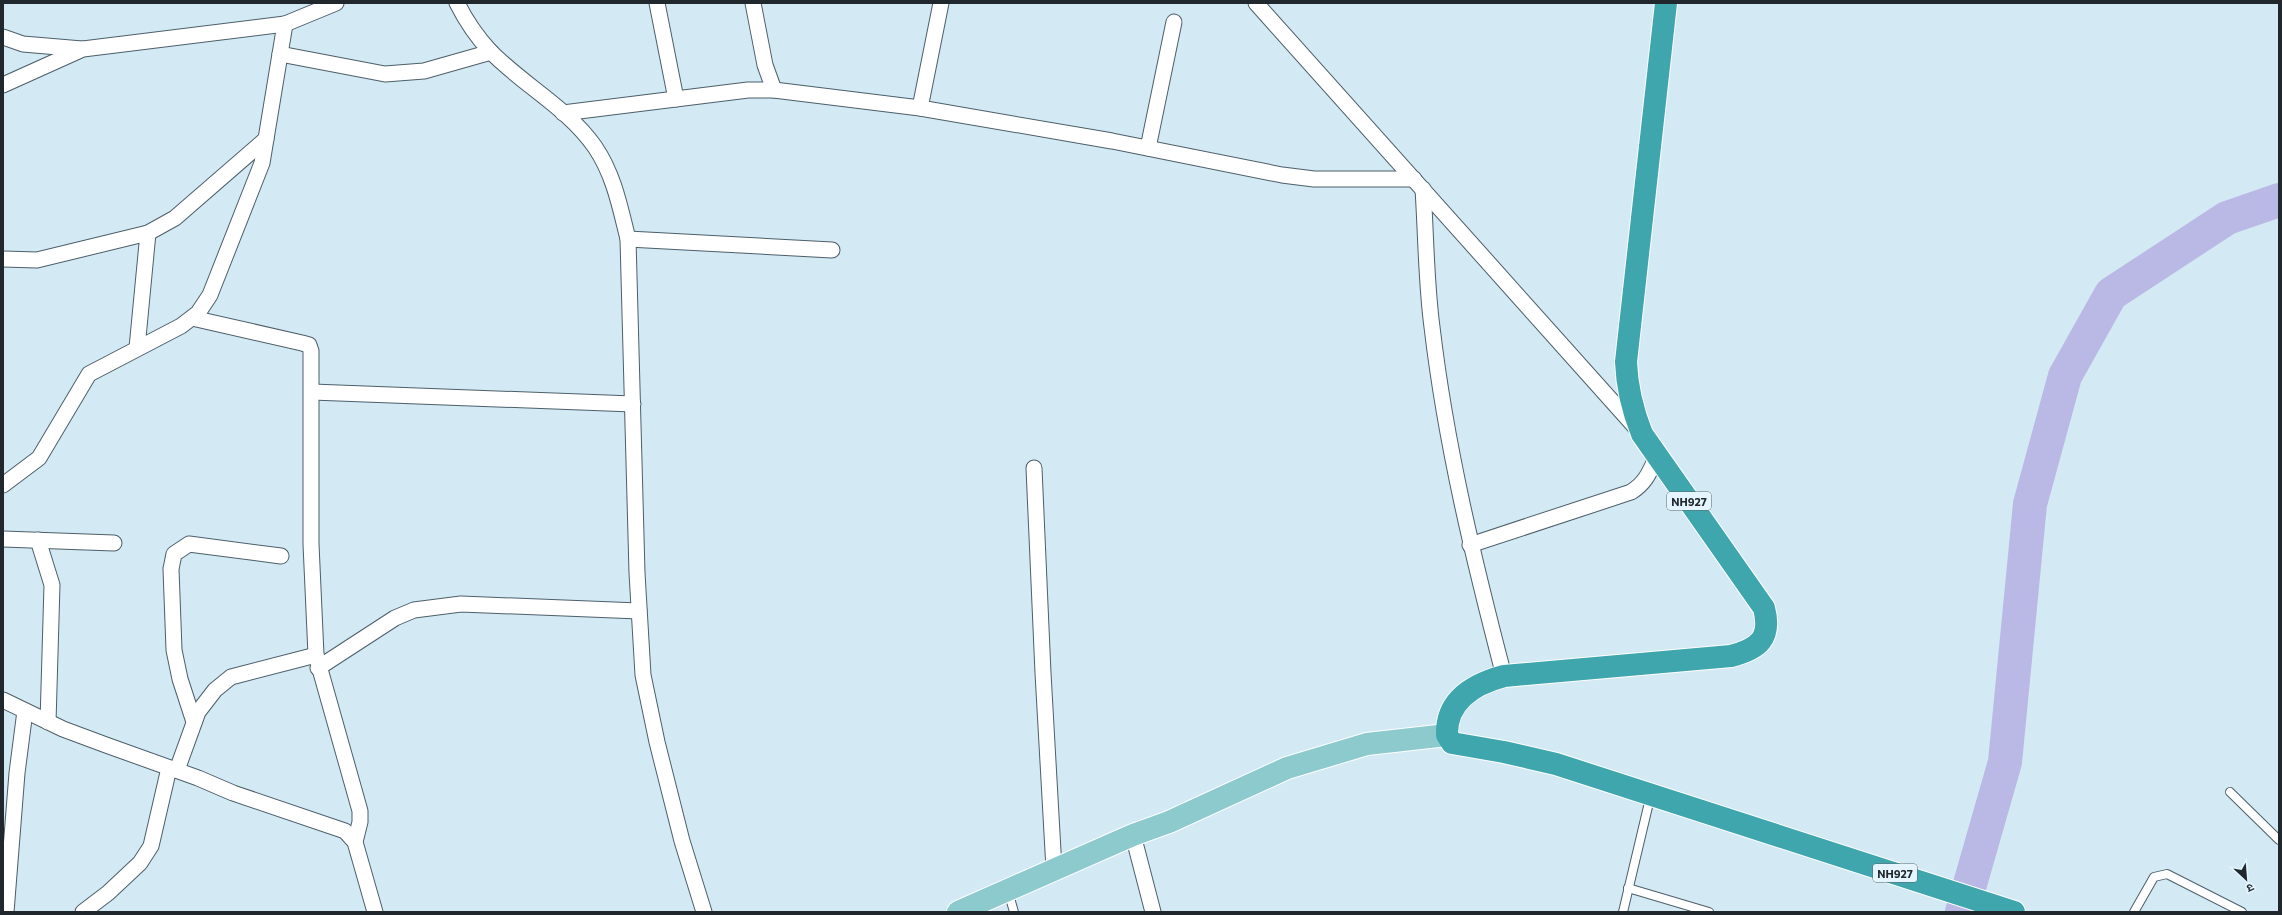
<svg xmlns="http://www.w3.org/2000/svg" width="2282" height="915" viewBox="0 0 2282 915" font-family="Commissioner,'Noto Sans Devanagari',sans-serif">
<rect width="100%" height="100%" fill="#d3e9f4"/>
<g fill="none" stroke-linecap="round" stroke-linejoin="round">
<path stroke="#bab8e5" stroke-width="34" d="M1962 912 2005 762 2030 504 2065 376 2111 294 2227 218 2279 200"/>
<defs>
<g id="lane">
<path d="M2230 792 2279 840"/>
<path d="M1628 888 1709 912"/>
<path d="M1008 891 1014 912"/>
<path d="M1623 912 1651 794"/>
<path d="M2134 912 2154 877 2167 874 2242 912"/>
</g>
<g id="street">
<path d="M457 3C466 21 476 36 490 51 523 85 568 108 595 147 614 175 620 207 628 239L637 573 643 675 657 742 682 841 704 912"/>
<path d="M657 3 676 99"/>
<path d="M753 3 765 65 774 90"/>
<path d="M1256 3 1637 429"/>
<path d="M3 37 23 44 82 49"/>
<path d="M280 54 385 74 424 71 491 52"/>
<path d="M3 85 83 49 285 24"/>
<path d="M920 108 941 3"/>
<path d="M563 113 748 90H774L920 108 1112 141 1282 175 1314 179H1414"/>
<path d="M1148 148 1174 22"/>
<path d="M1423 189C1426 235 1426 282 1432 327 1446 446 1474 561 1504 676"/>
<path d="M628 239 832 250"/>
<path d="M3 259 37 260 148 233 175 218 266 139"/>
<path d="M192 318 302 343 309 345 311 351V544L316 655 360 811V822L355 842"/>
<path d="M137 348 148 233"/>
<path d="M312 392 633 404"/>
<path d="M1034 468 1043 673 1054 869"/>
<path d="M3 485 39 458 89 374 181 326 198 313 210 295 262 163 285 24 336 3"/>
<path d="M3 539 114 543"/>
<path d="M38 540 52 585 48 722"/>
<path d="M1470 545 1631 492C1646 483 1650 471 1657 456"/>
<path d="M318 668 395 618 414 610 461 604 639 611"/>
<path d="M3 700 63 729 106 745 198 778 233 793 345 831 355 842 375 912"/>
<path d="M194 722 180 679 174 650 171 569 174 554 189 544 281 556"/>
<path d="M177 770 198 712 215 690 231 677 316 655"/>
<path d="M1133 835 1153 912"/>
<path d="M6 912 17 773 25 711"/>
<path d="M83 912 108 893 140 863 151 846 169 768"/>
</g>
<path id="primary" d="M958 912 1133 835 1169 822 1287 768 1367 744 1447 735"/>
<path id="highway" d="M1666 3 1626 362C1627 388 1632 409 1642 434L1764 608C1772 639 1758 649 1731 656L1504 676C1474 684 1446 700 1447 735L1452 743 1504 752 1556 764 2014 912"/>
</defs>
<use href="#lane" stroke="#4c5f69" stroke-width="10"/>
<use href="#street" stroke="#4c5f69" stroke-width="17"/>
<use href="#primary" stroke="#fff" stroke-width="24"/>
<use href="#highway" stroke="#fff" stroke-width="24"/>
<use href="#lane" stroke="#fff" stroke-width="8"/>
<use href="#street" stroke="#fff" stroke-width="15"/>
<use href="#primary" stroke="#8ccace" stroke-width="22"/>
<use href="#highway" stroke="#40a6ae" stroke-width="22"/>
</g>
<g text-anchor="middle" dominant-baseline="central" stroke-width="3" stroke-linejoin="round" paint-order="stroke">
<g fill="#e4f5ff" stroke="#5b666c" stroke-width="1">
<rect x="1667" y="492" width="44" height="18" rx="3"/>
<rect x="1873" y="864" width="44" height="18" rx="3"/>
</g>
<g font-size="11" font-weight="bold" fill="#20282d">
<text x="1689" y="501">NH927</text>
<text x="1895" y="873">NH927</text>
</g>
</g>
<rect width="2282" height="915" fill="none" stroke="#20282d" stroke-width="8"/>
<g transform="translate(2246 879) rotate(154)" stroke="#e4f5ff" stroke-width="3" paint-order="stroke">
<path d="M0-3L7 15L0 10L-7 15Z" fill="#20282d"/>
<text y="-6" font-size="11" font-weight="bold" text-anchor="middle" fill="#20282d">उ</text>
</g>
</svg>
